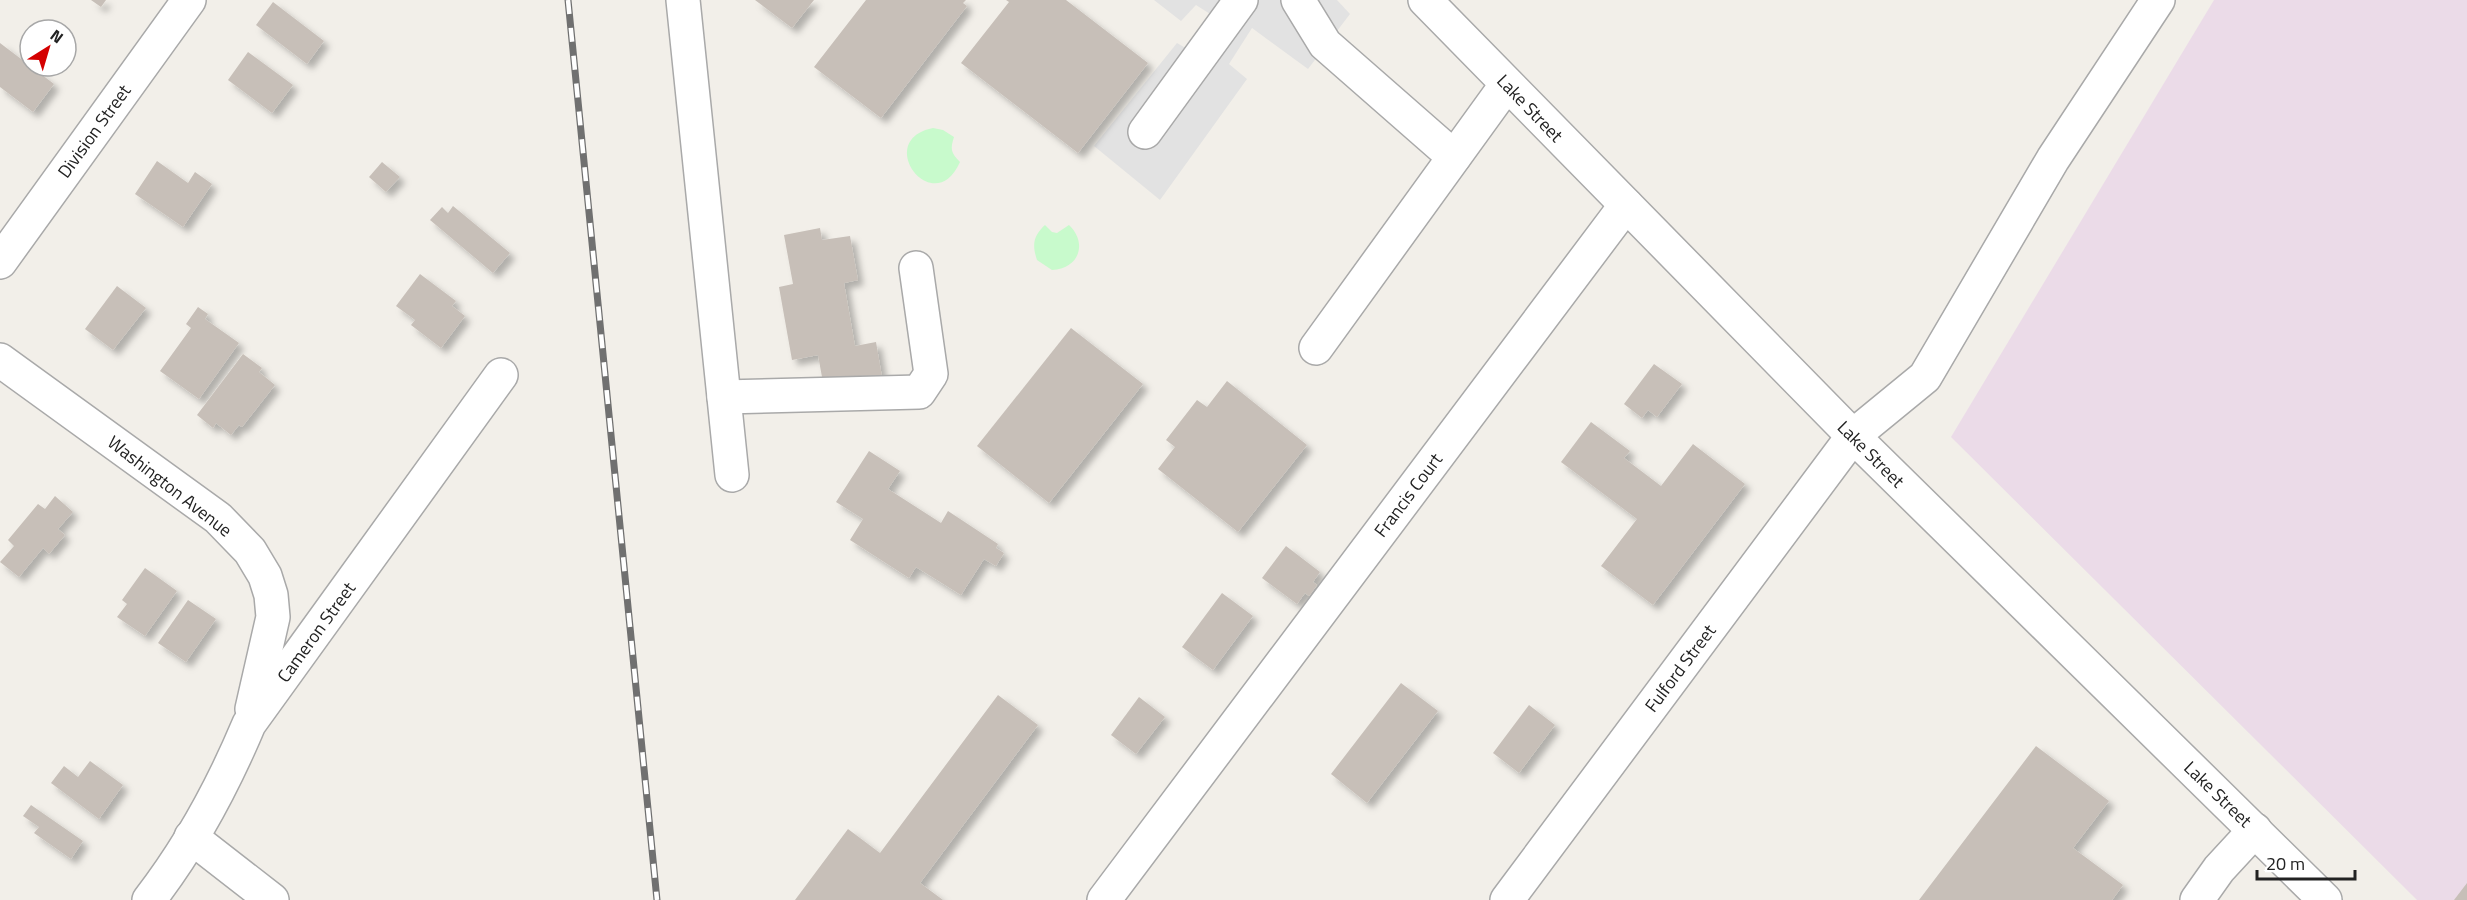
<svg xmlns="http://www.w3.org/2000/svg" width="2467" height="900" viewBox="0 0 2467 900" font-family="'Titillium Web',sans-serif">
<defs>
<filter id="shadow"><feDropShadow dx="5.5" dy="5.5" stdDeviation="3" flood-color="#0004"/></filter>
</defs>
<rect width="100%" height="100%" fill="#f2efe9"/>
<path fill="#ebdbe8" d="M2214 0H2467V900H2417L1951 437Z"/>
<g fill="#c8facc">
<path d="M933 128 943 130 954 137C950 149 951 153 960 162 934 221 872 140 933 128Z"/>
<path d="M1045 225 1052 232 1057 233 1069 225C1088 243 1079 269 1052 270L1037 260C1032 245 1033 236 1045 225Z"/>
</g>
<path fill="#e2e2e2" d="M1154 0H1337L1350 14 1308 69 1252 28 1229 64 1247 79 1160 200 1094 146 1177 43 1199 56 1221 21 1196 5 1181 21Z"/>
<g fill="#c7bfb8" filter="url(#shadow)">
<path d="M91 0H106L101 7Z"/>
<path d="M755 0H814L792 28Z"/>
<path d="M866 0H966L963 3 967 6 881 118 814 67Z"/>
<path d="M1006 0H1066L1148 63 1078 153 961 63 1009 2Z"/>
<path d="M273 2 324 41 307 64 256 25Z"/>
<path d="M0 43 54 84 33 112 0 87Z"/>
<path d="M248 52 293 85 272 113 228 80Z"/>
<path d="M157 161 188 183 195 172 212 184 183 227 135 194Z"/>
<path d="M382 162 400 177 386 192 369 177Z"/>
<path d="M453 206 510 253 493 273 430 220 442 207 448 213Z"/>
<path d="M820 228 822 240 850 236 858 280 844 283 855 346 876 342 882 377 824 388 818 355 792 360 779 287 793 284 784 235Z"/>
<path d="M420 274 456 301 452 306 465 316 441 348 411 325 415 320 396 306Z"/>
<path d="M117 286 146 308 113 350 85 329Z"/>
<path d="M198 307 208 314 205 319 239 343 199 399 160 371 191 328 186 324Z"/>
<path d="M1071 328 1143 384 1049 503 977 446Z"/>
<path d="M243 354 262 368 259 372 275 385 242 427 239 425 231 435 216 423 213 428 197 415Z"/>
<path d="M1654 364 1682 384 1657 417 1648 410 1642 418 1624 404Z"/>
<path d="M1227 381 1307 445 1238 532 1158 469 1175 447 1166 440 1197 400 1207 407Z"/>
<path d="M1591 422 1630 451 1624 458 1661 486 1693 444 1745 484 1653 605 1601 566 1637 519 1561 462Z"/>
<path d="M869 451 900 471 888 489 941 523 948 511 998 544 996 548 1004 553 996 566 984 559 961 595 916 567 909 578 850 540 863 519 836 502Z"/>
<path d="M55 496 73 512 58 529 65 535 49 554 43 548 19 577 0 562 14 546 8 540 38 504 45 509Z"/>
<path d="M1286 546 1320 572 1313 582 1317 585 1309 596 1305 593 1297 604 1262 578Z"/>
<path d="M145 568 177 591 145 636 117 617 127 604 122 600Z"/>
<path d="M1222 593 1253 616 1213 670 1182 647Z"/>
<path d="M188 600 216 619 186 662 158 643Z"/>
<path d="M1401 683 1438 711 1367 803 1331 774Z"/>
<path d="M998 695 1038 725 920 883 943 900H795L848 829 880 853Z"/>
<path d="M1139 697 1165 717 1136 754 1111 735Z"/>
<path d="M1529 705 1555 725 1519 773 1493 753Z"/>
<path d="M2036 746 2109 801 2073 848 2123 885 2112 900H1919Z"/>
<path d="M90 761 123 785 99 819 51 783 64 766 78 777Z"/>
<path d="M31 805 83 841 71 859 34 833 39 827 23 816Z"/>
<path d="M2467 883V900H2454Z"/>
</g>
<g fill="none" stroke-linecap="round" stroke-linejoin="round">
<defs>
<g id="minor">
<path d="M683 0 732 475"/>
<path d="M1298 0 1325 44 1454 157"/>
<path d="M1425 0 1853 436 2325 900"/>
<path d="M1145 132 1241 0"/>
<path d="M0 262 189 0"/>
<path d="M1316 348 1507 84"/>
<path d="M0 360 218 518 250 551 265 576 271 595 273 617 252 709"/>
<path d="M724 397 919 392 931 374 916 268"/>
<path d="M191 837 272 900"/>
<path d="M149 900C190 847 223 786 249 724L501 375"/>
<path d="M1104 900 1626 205"/>
<path d="M1507 900 1853 436 1925 377 2053 159 2158 0"/>
<path d="M2197 900 2219 869 2255 830"/>
</g>
</defs>
<use href="#minor" stroke="#a9a9a9" stroke-width="36"/>
<use href="#minor" stroke="#fff" stroke-width="33"/>
<defs>
<path id="rail" d="M568 0 657 900"/>
</defs>
<use href="#rail" stroke="#707070" stroke-width="7"/>
<use href="#rail" stroke="#fff" stroke-width="4.5" stroke-dasharray="14" stroke-linecap="butt"/>
</g>
<g text-anchor="middle" dominant-baseline="central" stroke-width="5" stroke-linejoin="round" paint-order="stroke">
<g font-size="18" fill="#222" stroke="#fff">
<text transform="translate(1530 108) rotate(46)">Lake Street</text>
<text transform="translate(94 131) rotate(-54)">Division Street</text>
<text transform="translate(1871 454) rotate(45)">Lake Street</text>
<text transform="translate(170 486) rotate(38)">Washington Avenue</text>
<text transform="translate(1408 495) rotate(-53)">Francis Court</text>
<text transform="translate(316 632) rotate(-54)">Cameron Street</text>
<text transform="translate(1680 668) rotate(-53)">Fulford Street</text>
<text transform="translate(2218 794) rotate(44)">Lake Street</text>
</g>
</g>
<g transform="translate(48 48) rotate(37)"><circle r="28" fill="#ffffff" stroke="#a7a7a7" stroke-width="1.5"/>
<path d="M0-4.5L10 22L0 15L-10 22Z" fill="#d40000"/>
<text y="-9" font-size="16" font-weight="bold" text-anchor="middle" fill="#222222">N</text>
</g>
<path d="M2257 870v9h98v-9" fill="none" stroke="#222222" stroke-width="3"/>
<text x="2266" y="870" font-size="18" fill="#222222" stroke="#ffffff" stroke-width="4.5" paint-order="stroke">20 m</text>
</svg>
